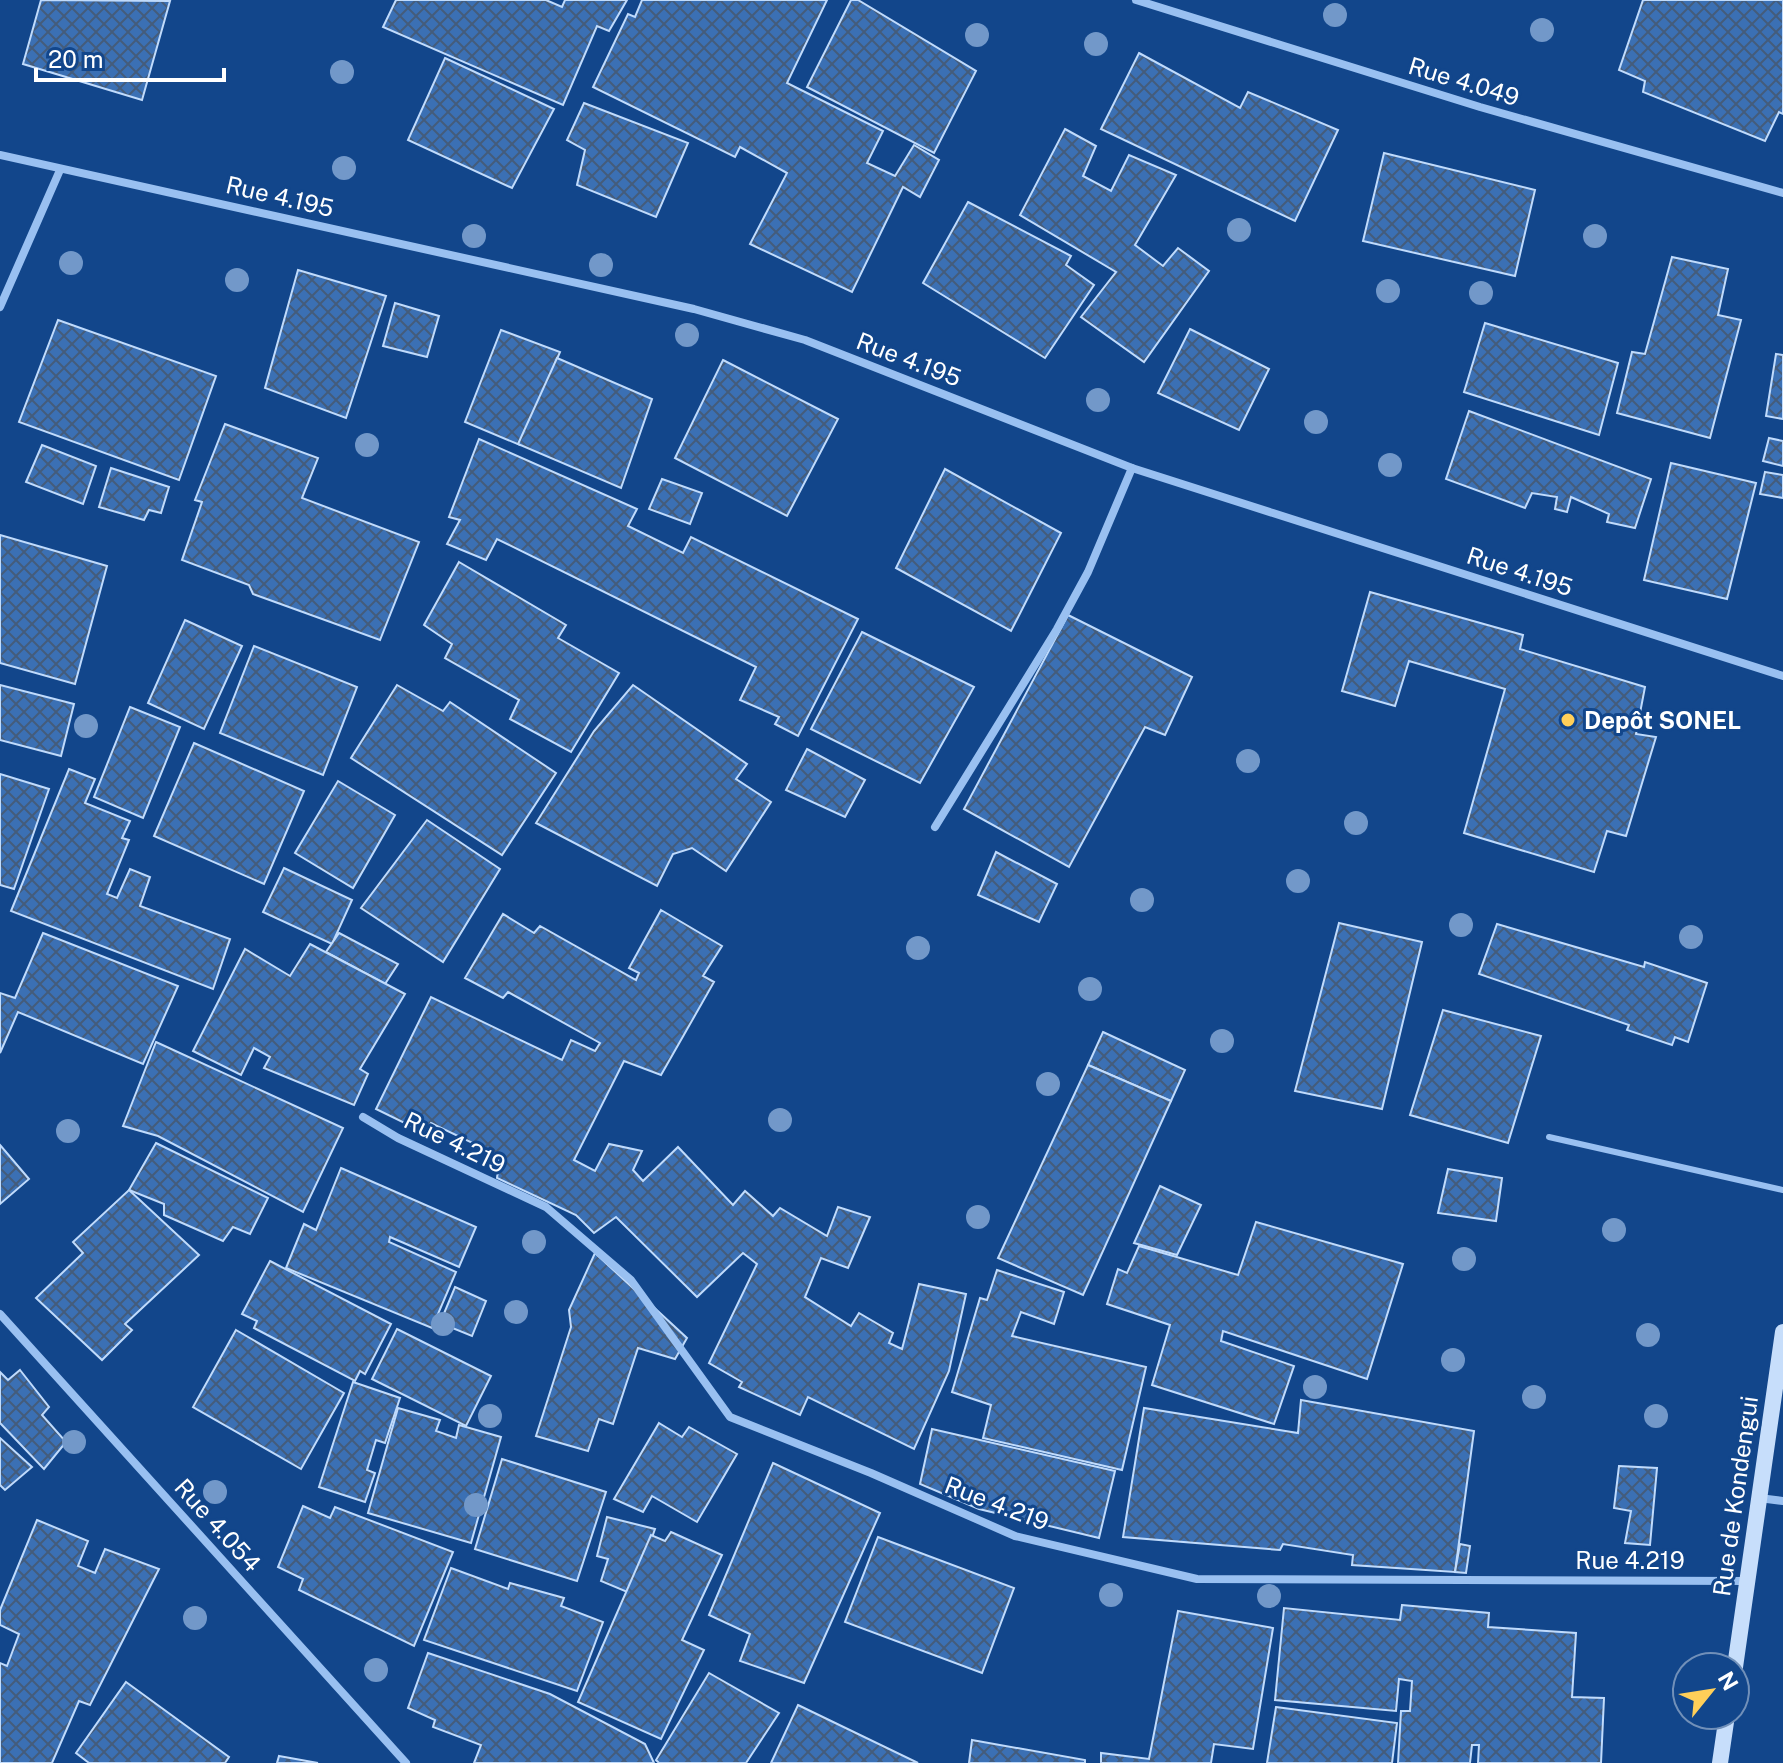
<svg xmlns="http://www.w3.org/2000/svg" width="1783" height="1763" viewBox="0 0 1783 1763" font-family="'Public Sans',sans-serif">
<defs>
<pattern id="building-cross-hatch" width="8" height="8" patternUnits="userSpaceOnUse" patternTransform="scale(2)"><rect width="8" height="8" fill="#3b70b4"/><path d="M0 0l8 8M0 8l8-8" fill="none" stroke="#445c7b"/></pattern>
</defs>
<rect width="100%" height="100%" fill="#12468b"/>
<g fill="url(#building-cross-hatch)" stroke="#c0dbfc" stroke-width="2">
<path d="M41 0 170 1 142 100 23 64Z"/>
<path d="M396 0H546L562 7 565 0H627L609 31 597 26 563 105 383 27Z"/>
<path d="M642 0H827L787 83 883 131 867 163 895 176 914 145 939 160 920 197 903 187 852 292 750 244 787 173 740 147 735 157 593 87 628 14 635 17Z"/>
<path d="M851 0H858L976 71 934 153 807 87Z"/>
<path d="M1643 0H1783V114L1779 112 1765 141 1643 92 1645 81 1619 70Z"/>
<path d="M1139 53 1240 108 1248 92 1338 130 1295 221 1101 129Z"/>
<path d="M445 58 554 109 512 188 408 140Z"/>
<path d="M584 103 688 143 656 217 577 185 585 150 567 140Z"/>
<path d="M1065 129 1096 146 1083 176 1111 191 1129 155 1176 175 1135 245 1163 266 1178 248 1209 271 1144 362 1081 317 1116 272 1020 215Z"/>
<path d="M1384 153 1535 190 1515 276 1363 241Z"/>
<path d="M968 202 1071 256 1066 265 1094 285 1045 358 923 283Z"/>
<path d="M1672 257 1728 269 1718 315 1741 320 1710 438 1617 413 1632 352 1645 354Z"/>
<path d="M298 270 386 296 346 418 265 388Z"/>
<path d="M395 303 439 316 427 357 383 346Z"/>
<path d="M58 320 216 376 179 480 19 422Z"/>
<path d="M1485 323 1618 363 1599 435 1464 392Z"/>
<path d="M1190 329 1269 369 1239 430 1158 393Z"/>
<path d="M501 330 560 352 520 445 465 422Z"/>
<path d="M1776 354 1783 355V419L1766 416Z"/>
<path d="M557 358 652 399 621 488 518 444Z"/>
<path d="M723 360 838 419 787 516 675 458Z"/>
<path d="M1469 411 1651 479 1635 528 1607 522 1609 514 1571 497 1567 512 1555 509 1557 497 1532 493 1525 508 1446 479Z"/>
<path d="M225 424 318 458 302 498 419 542 380 640 253 594 249 585 182 560 202 502 195 500Z"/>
<path d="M1769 438 1783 441V466L1763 461Z"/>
<path d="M479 439 637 509 628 526 683 553 691 537 858 619 798 736 775 724 779 717 740 700 756 667 497 539 486 560 447 544 460 520 449 517Z"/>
<path d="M42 445 96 466 83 504 26 482Z"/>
<path d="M1671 463 1756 483 1727 599 1644 580Z"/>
<path d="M111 468 169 487 161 513 149 510 144 520 99 507Z"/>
<path d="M945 469 1061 533 1011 631 896 568Z"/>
<path d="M1765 472 1783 475V498L1760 494Z"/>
<path d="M662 479 702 493 690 524 649 509Z"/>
<path d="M0 535 107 566 75 684 0 663Z"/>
<path d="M459 562 566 625 558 638 619 673 571 752 510 719 519 700 445 658 452 644 424 625Z"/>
<path d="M1370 592 1523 635 1520 649 1645 687 1636 734 1656 737 1626 836 1607 831 1594 872 1464 833 1505 689 1409 661 1395 706 1342 691Z"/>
<path d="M1068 615 1192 677 1165 735 1145 727 1069 867 964 809Z"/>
<path d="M185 620 242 646 204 729 148 703Z"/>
<path d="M862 632 974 687 920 783 811 729Z"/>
<path d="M254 646 357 687 323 775 220 733Z"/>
<path d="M0 685 74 704 61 756 0 740Z"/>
<path d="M397 685 443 711 450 702 556 773 502 855 351 758Z"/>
<path d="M633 685 747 764 736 779 771 802 726 871 692 848 673 854 657 886 536 823 594 731Z"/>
<path d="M130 707 180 727 143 818 94 797Z"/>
<path d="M194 743 304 791 264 884 154 836Z"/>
<path d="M807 749 865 780 845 817 786 790Z"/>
<path d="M69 769 95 779 85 803 130 821 122 838 129 840 107 894 117 898 130 869 150 877 140 906 230 939 213 989 11 911Z"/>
<path d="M0 774 49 789 14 889 0 885Z"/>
<path d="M338 781 395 815 353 888 295 853Z"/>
<path d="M427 820 500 869 443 962 361 908Z"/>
<path d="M996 852 1057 884 1039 922 978 895Z"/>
<path d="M284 868 352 900 332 944 263 912Z"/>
<path d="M661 910 722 946 703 976 714 982 661 1075 624 1061 574 1160 595 1171 609 1144 642 1151 633 1170 643 1181 678 1147 733 1205 745 1191 773 1216 780 1208 827 1236 838 1207 870 1217 848 1268 821 1258 805 1297 851 1326 859 1313 893 1333 889 1343 902 1349 919 1284 966 1294 949 1371 914 1449 808 1397 800 1415 739 1387 742 1382 709 1363 757 1264 743 1253 697 1297 616 1217 594 1233 576 1215 497 1178 500 1156 431 1123 425 1133 376 1109 431 997 562 1060 571 1040 595 1051 600 1043 508 992 503 998 465 978 503 914 534 933 540 926 636 980 639 973 629 968Z"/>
<path d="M1339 923 1422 942 1382 1109 1295 1091Z"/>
<path d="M1497 924 1644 967 1645 962 1707 983 1688 1042 1675 1037 1672 1045 1627 1030 1629 1025 1479 974Z"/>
<path d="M43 933 178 986 143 1064 18 1012 0 1053V993L15 998Z"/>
<path d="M339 933 398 964 385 984 326 952Z"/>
<path d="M310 944 405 994 360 1069 368 1074 354 1105 264 1068 270 1057 254 1048 241 1075 193 1051 245 949 290 976Z"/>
<path d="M1443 1010 1541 1036 1508 1143 1410 1115Z"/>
<path d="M1103 1032 1185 1070 1171 1101 1088 1065Z"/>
<path d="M156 1042 343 1128 303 1212 158 1136 123 1126Z"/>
<path d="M1088 1065 1171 1101 1083 1295 998 1258Z"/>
<path d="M156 1143 268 1198 250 1234 233 1227 223 1241 164 1215V1204L129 1190Z"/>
<path d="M0 1145 29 1179 0 1204Z"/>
<path d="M341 1168 476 1227 459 1267 390 1237 389 1242 456 1272 432 1328 286 1268 304 1224 316 1230Z"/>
<path d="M1448 1169 1502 1178 1496 1221 1438 1213Z"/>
<path d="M1160 1186 1201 1205 1177 1255 1134 1243Z"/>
<path d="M129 1190 199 1255 125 1324 132 1330 102 1360 36 1298 83 1253 73 1242Z"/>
<path d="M1256 1222 1403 1264 1367 1379 1223 1331 1221 1341 1294 1366 1274 1424 1152 1385 1170 1325 1107 1304 1118 1269 1127 1273 1139 1246 1238 1275Z"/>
<path d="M595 1253 687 1338 675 1359 638 1348 613 1424 599 1419 588 1451 536 1436 571 1327 569 1310Z"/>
<path d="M270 1261 391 1324 365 1374 360 1371 355 1381 254 1328 257 1321 242 1314Z"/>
<path d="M997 1270 1064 1292 1054 1324 1021 1312 1012 1336 1146 1367 1122 1470 983 1438 991 1405 952 1392 980 1298 987 1300Z"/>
<path d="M455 1287 486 1301 472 1336 440 1323Z"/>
<path d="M397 1329 491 1376 466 1426 372 1379Z"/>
<path d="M236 1330 344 1393 301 1469 193 1407Z"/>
<path d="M20 1370 49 1407 42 1415 66 1442 44 1469 0 1423V1372L8 1380Z"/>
<path d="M353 1382 400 1398 385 1443 376 1440 367 1470 375 1473 365 1502 319 1487Z"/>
<path d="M1301 1400 1474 1431 1455 1572 1352 1565 1353 1555 1283 1544 1280 1550 1123 1537 1144 1408 1298 1433Z"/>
<path d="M398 1408 440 1420 436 1431 456 1438 459 1425 501 1437 471 1543 368 1513Z"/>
<path d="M659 1423 682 1437 689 1427 737 1454 697 1522 652 1496 643 1512 614 1499Z"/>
<path d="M932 1429 1115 1471 1099 1538 979 1509 920 1484Z"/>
<path d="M0 1438 32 1467 5 1490 0 1485Z"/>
<path d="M502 1459 606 1492 577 1581 475 1549Z"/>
<path d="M773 1463 880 1513 804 1683 740 1661 750 1634 709 1615Z"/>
<path d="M1619 1466 1657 1468 1650 1545 1625 1543 1631 1511 1614 1508Z"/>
<path d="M303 1506 330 1518 335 1507 453 1552 414 1646 299 1590 303 1579 278 1567Z"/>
<path d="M607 1517 655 1529 632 1594 601 1581 608 1559 597 1556Z"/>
<path d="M37 1520 88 1541 78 1566 95 1573 105 1549 159 1569 90 1705 79 1701 52 1763H0V1663L7 1666 19 1634 0 1625V1610Z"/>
<path d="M671 1532 722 1555 682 1640 704 1650 661 1739 578 1702 651 1535 665 1541Z"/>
<path d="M878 1537 1014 1588 982 1673 845 1622Z"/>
<path d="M1460 1544 1470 1546 1466 1573 1455 1572Z"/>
<path d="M451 1568 508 1589 510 1583 564 1598 561 1606 603 1622 577 1691 424 1640Z"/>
<path d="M1402 1605 1489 1613 1488 1627 1576 1633 1572 1697 1604 1698 1601 1763H1478L1479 1745H1472L1470 1763H1398L1401 1711H1410L1412 1681 1399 1679 1396 1711 1275 1700 1284 1608 1400 1620Z"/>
<path d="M1178 1611 1273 1628 1253 1749 1214 1744 1211 1763H1101V1753L1149 1759Z"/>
<path d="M428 1653 550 1694 645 1744 654 1763H474L481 1745 433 1727 435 1720 408 1708Z"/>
<path d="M709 1673 779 1713 746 1763H659L656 1760Z"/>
<path d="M126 1682 229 1757 225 1763H89L76 1753Z"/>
<path d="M798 1705 918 1763H771Z"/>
<path d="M1276 1707 1397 1723 1392 1763H1267Z"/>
<path d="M972 1740 1085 1760V1763H969Z"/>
<path d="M279 1756 318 1763H277Z"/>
</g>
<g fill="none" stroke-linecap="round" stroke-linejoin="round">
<path stroke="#99c0f1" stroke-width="6" d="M1549 1137 1783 1190"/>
<g stroke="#99c0f1" stroke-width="8">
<path d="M1136 0 1480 107 1783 193"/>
<path d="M0 155 694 309 805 340 1132 468 1783 676"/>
<path d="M0 307 60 170"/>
<path d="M935 827 1057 629 1088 572 1132 468"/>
<path d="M363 1117 398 1138 546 1207 631 1280 730 1417 871 1473 1015 1536 1197 1579 1747 1581"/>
<path d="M0 1314 406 1763"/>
<path d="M1759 1498 1783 1501"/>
</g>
<g stroke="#c7defb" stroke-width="16">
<path d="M1735 1667 1783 1332"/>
<path d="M1720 1763 1727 1715"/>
</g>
</g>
<g fill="#7298c9">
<circle cx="1335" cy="15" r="12"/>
<circle cx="1542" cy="30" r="12"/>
<circle cx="977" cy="35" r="12"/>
<circle cx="1096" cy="44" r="12"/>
<circle cx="342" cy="72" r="12"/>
<circle cx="344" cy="168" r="12"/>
<circle cx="1239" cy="230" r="12"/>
<circle cx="474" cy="236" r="12"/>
<circle cx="1595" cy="236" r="12"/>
<circle cx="71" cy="263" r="12"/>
<circle cx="601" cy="265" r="12"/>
<circle cx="237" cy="280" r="12"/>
<circle cx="1388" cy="291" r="12"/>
<circle cx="1481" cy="293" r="12"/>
<circle cx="687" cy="335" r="12"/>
<circle cx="1098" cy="400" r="12"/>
<circle cx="1316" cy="422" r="12"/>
<circle cx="367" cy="445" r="12"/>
<circle cx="1390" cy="465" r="12"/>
<circle cx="86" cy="726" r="12"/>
<circle cx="1248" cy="761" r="12"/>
<circle cx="1356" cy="823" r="12"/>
<circle cx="1298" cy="881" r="12"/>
<circle cx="1142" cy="900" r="12"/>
<circle cx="1461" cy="925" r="12"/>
<circle cx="1691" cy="937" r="12"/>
<circle cx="918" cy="948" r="12"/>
<circle cx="1090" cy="989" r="12"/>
<circle cx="1222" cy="1041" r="12"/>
<circle cx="1048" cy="1084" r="12"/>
<circle cx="780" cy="1120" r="12"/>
<circle cx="68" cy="1131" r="12"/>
<circle cx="978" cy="1217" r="12"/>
<circle cx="1614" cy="1230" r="12"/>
<circle cx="534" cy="1242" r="12"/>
<circle cx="1464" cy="1259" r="12"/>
<circle cx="516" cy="1312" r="12"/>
<circle cx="443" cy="1324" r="12"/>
<circle cx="1648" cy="1335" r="12"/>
<circle cx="1453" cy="1360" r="12"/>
<circle cx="1315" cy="1387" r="12"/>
<circle cx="1534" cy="1397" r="12"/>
<circle cx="490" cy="1416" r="12"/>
<circle cx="1656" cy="1416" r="12"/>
<circle cx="74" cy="1442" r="12"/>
<circle cx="215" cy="1492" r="12"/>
<circle cx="476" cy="1505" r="12"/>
<circle cx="1111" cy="1595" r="12"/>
<circle cx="1269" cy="1596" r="12"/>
<circle cx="195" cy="1618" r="12"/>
<circle cx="376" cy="1670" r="12"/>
</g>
<circle fill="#ffcf59" stroke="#12468b" stroke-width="3" cx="1568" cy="720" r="8"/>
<g text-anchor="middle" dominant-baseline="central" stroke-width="6" stroke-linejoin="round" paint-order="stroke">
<g font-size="24" fill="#fff" stroke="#12468b">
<text transform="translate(1464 81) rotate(17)">Rue 4.049</text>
<text transform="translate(280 196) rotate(13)">Rue 4.195</text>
<text transform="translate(909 359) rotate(21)">Rue 4.195</text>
<text transform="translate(1520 571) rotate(18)">Rue 4.195</text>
<text transform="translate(455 1142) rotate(26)">Rue 4.219</text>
<text transform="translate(1735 1496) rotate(-82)">Rue de Kondengui</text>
<text transform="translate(997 1503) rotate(21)">Rue 4.219</text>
<text transform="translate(218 1525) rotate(48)">Rue 4.054</text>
<text x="1630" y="1560">Rue 4.219</text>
</g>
<g font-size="24" font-weight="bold" fill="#fff" stroke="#12468b" text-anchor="start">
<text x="1584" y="720">Depôt SONEL</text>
</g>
</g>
<g transform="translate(1711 1691) rotate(60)"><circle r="38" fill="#12468b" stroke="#7190b9" stroke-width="2"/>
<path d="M0-6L14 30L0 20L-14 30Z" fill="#ffcf59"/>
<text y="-12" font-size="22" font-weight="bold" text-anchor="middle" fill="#ffffff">N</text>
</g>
<path d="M36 68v12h188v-12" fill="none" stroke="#ffffff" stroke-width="4"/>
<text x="48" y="68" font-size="24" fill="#ffffff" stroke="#12468b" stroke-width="6" paint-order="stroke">20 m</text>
</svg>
